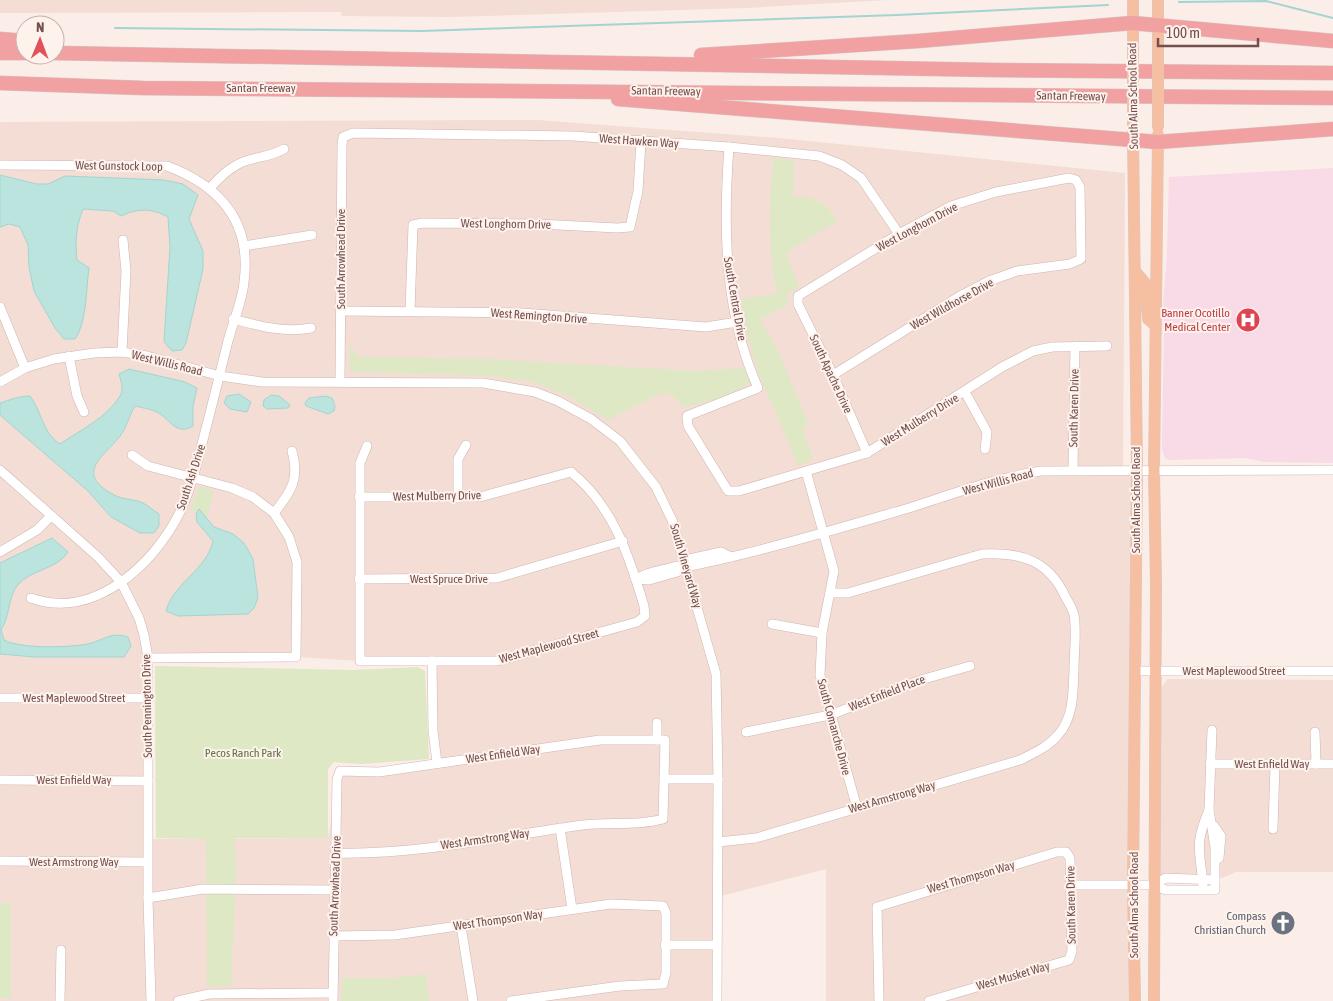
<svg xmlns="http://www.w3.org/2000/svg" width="1333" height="1001" viewBox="0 0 1333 1001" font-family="'Asap Condensed',sans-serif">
<rect width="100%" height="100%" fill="#fbede7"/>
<g fill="#f3ddd5" fill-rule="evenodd">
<path d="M0 0H887L746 8 449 17 342 16 341 12 0 13Z"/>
<path d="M537 120 779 138 1125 173 1123 469 1137 470 1134 774 1128 785 1130 1001H826V869L717 897V1001H0V122ZM296 657 360 661 432 662 437 763 340 771 328 838 148 839V658Z"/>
<path d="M1168 679 1333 680V872H1236L1222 878H1158L1160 689Z"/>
</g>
<path fill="#f9dae7" d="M1333 168V463L1265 462 1244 458 1168 460 1165 458 1162 449 1164 334 1163 305 1167 257 1169 177Z"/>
<g fill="#dee8c5">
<path d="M774 157 794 161 793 196C817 198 824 200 837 221L786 253 799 287 788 293 787 305 760 319 779 353 808 423 803 429 813 460 798 465 758 372 748 337 741 299 777 294C768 248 768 203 774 157Z"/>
<path d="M350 345 359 357 493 359 691 371 744 368 750 383C730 395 708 403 684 407L670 393 657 395 608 420 566 395 533 382 492 376 353 372 349 368Z"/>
<path d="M201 487 214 490 207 518 200 510 196 514 190 508 198 489Z"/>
<path d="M155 666 354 670 417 667 425 671 429 759 361 764 334 762 328 769V838H235L236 876 231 986 207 987 206 839 156 838Z"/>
<rect x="0" y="903" width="11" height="95"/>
<path d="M426 974 429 1001H341L342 978H392Z"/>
</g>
<g fill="#bce4de" stroke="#a2d5cf">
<path d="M0 175 37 184H48L65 176 164 180 183 184 198 195 189 219 203 251V269L186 343 182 350 172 351 164 342 170 247 168 217C152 208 138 208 121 216L113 211 83 209C76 226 75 241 77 260L89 268C86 288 87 323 75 339H64L55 328 34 291 29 267 28 245 20 227 9 224 0 227Z"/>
<path d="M129 369 185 382 197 388 193 406V426C177 436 170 420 159 413 152 409 143 408 135 406 129 416 127 427 120 436 104 457 73 473 114 495 124 500 134 499 143 503 149 506 154 511 159 514V526L154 533H140L111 517 88 491 0 415V403C10 400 19 396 30 396 42 412 42 432 60 444 80 430 107 418 120 396 124 390 121 381 119 374Z"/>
<path d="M239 394 251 402 247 412 230 409 224 403 227 396Z"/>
<path d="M271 395 279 396 290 405 288 408 267 409 263 406 264 400Z"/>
<path d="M326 396 332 398 335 406 334 411 328 414 306 406 305 403 309 398Z"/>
<path d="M199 509 214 527 233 534 244 543 253 559 258 598 254 608 248 614 178 616 166 611C174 582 206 571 213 541L197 522 196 514Z"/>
<path d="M52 538 68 552C57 570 30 569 17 586 8 597 10 616 1 630L4 640C19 649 74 648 92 643 106 638 113 632 128 637L131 646 124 657H35L0 654V563Z"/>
</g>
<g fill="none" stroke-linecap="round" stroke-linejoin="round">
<g stroke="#a2d5cf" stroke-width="2">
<path d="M1179 2 1266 1 1333 18"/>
<path d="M115 28 422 31 897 15 1108 5"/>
</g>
<defs>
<g id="minor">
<path d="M729 147C723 229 724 312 758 388L687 416 688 426 728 491H739L867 453 1002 367 1033 351 1052 347 1107 346"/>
<path d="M0 165 167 166C220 186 252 222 244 282 242 303 232 324 227 345 216 389 205 434 193 478 189 489 186 500 181 510 155 564 94 621 31 598"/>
<path d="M210 188C221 176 233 164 249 160 262 156 272 156 284 149"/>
<path d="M244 246 312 235"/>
<path d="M0 307 25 368"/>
<path d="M341 311 522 313 706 327 737 322"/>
<path d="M410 311 413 225 422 223 538 224 617 228 630 227 638 191 641 141"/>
<path d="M233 319C260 326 283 333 311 328"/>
<path d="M122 352 126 271 123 240"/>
<path d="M69 356 77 396 84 412"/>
<path d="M833 375 960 296 989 281 1017 271 1070 264 1081 259 1080 187 1076 180 1069 178 996 192 951 206 899 234 798 296V304L833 375 867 453"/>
<path d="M340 381 342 145 343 137 353 133 573 136 729 147 819 156 842 165 861 178 899 234"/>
<path d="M0 382 25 368 54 359 94 353 122 352 147 356 220 376 262 382 483 383 535 392 558 401 591 419 620 441 656 487 672 520 716 674 718 779 717 1001"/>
<path d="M965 392 987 432 985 449"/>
<path d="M132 455 148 466 232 488 253 497 274 513 289 537 297 562 296 657 148 658"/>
<path d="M0 470 98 557 121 582 139 618 144 635 148 658V898L151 1001"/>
<path d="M1073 470 1075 346"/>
<path d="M806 471 834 571 822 633 820 675 857 808"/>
<path d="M359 497H480L571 472C613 506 629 555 644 606L645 616 637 622 497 661H360V463L367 446"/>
<path d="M458 498V459L466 445"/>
<path d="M274 513C291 492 300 479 292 451"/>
<path d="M0 552 37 530 51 516"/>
<path d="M685 560 721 552 731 557"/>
<path d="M359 579 497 578 623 541"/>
<path d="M636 579C650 570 662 571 677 566L680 568C757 553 833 530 909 508 953 494 995 478 1041 471L1333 470"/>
<path d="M636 579 649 580 677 572"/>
<path d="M772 624 822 633"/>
<path d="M432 661 433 731 437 763"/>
<path d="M1135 671H1333"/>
<path d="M0 698H148"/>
<path d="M746 732 830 715 924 679 970 666"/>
<path d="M1315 732 1316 764"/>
<path d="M657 740V723"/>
<path d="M1210 764H1333"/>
<path d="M665 779H718"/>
<path d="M0 780 148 781"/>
<path d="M1214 826 1221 836 1219 858"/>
<path d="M560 828 572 909"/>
<path d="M1273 829 1275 764"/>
<path d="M718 842 756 838 1020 760C1034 753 1048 747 1058 735 1074 718 1073 691 1074 669 1074 652 1077 632 1074 615 1073 610 1069 603 1066 598 1049 560 1021 552 982 554L848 593H831"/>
<path d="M0 861 147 862"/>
<path d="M1070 885H1153L1166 878 1215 880"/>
<path d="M1153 885 1166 890H1215V847L1209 810 1212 730"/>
<path d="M1203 885C1200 850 1194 845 1209 810"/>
<path d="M148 898 203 889 337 890"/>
<path d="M461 926 473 1001"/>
<path d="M333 936 395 935 611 904 663 906 666 913V973L663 984 620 986 511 1001"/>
<path d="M665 945H716"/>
<path d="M60 1001 61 950"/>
<path d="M178 1001 209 994 333 993"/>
<path d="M333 1001 337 779 340 771 379 772 600 740H665L663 819C638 826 610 822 583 825 501 836 419 855 337 853"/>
<path d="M879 1001 877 907 1057 852H1066L1070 858 1072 951 1069 960 929 1001"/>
</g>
<g id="major">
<path d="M1133 38V0"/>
<path d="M1158 47V0"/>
<path d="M1133 133 1137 470 1133 886 1135 1001"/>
<path d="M1136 272 1145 283 1148 319 1155 325"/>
<path d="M1154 1001 1156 584 1154 470 1158 135"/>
</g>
<g id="highway">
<path d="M0 39 25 41"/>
<path d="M0 53H25"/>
<path d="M55 53 992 70 1333 73"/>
<path d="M701 55 918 41 1132 23 1333 41"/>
<path d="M0 83 143 88 1333 98"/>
<path d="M618 99 1158 142 1333 129"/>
</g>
</defs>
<use href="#minor" stroke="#cfb5b0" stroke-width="10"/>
<use href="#major" stroke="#d5cac9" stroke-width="12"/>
<use href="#highway" stroke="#d5cac9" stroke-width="15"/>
<use href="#minor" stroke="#fff" stroke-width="9"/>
<use href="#major" stroke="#f7bfa2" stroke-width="11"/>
<use href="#highway" stroke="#f2a1a2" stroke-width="14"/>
<defs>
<g id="major-bridge">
<path d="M1133 38V127"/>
<path d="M1158 47V128"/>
</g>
</defs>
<use href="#major-bridge" stroke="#d5cac9" stroke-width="12" stroke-linecap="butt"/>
<use href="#major-bridge" stroke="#f7bfa2" stroke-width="11"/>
</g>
<defs>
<symbol id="hospital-disc" viewBox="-11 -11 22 22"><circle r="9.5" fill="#e0444e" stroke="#fef2ed"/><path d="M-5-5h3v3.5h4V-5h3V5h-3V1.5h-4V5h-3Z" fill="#fff"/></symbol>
<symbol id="church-disc" viewBox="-11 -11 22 22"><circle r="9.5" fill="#6b7280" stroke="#fef2ed"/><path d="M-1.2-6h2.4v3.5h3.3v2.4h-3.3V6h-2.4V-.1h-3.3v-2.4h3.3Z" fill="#fff"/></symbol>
</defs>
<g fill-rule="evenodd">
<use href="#hospital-disc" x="1234" y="306" width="28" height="28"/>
<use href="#church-disc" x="1269" y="909" width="28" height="28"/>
</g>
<g text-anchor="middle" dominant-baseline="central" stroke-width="4" stroke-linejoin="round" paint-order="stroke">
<g font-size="12" fill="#744f4c" stroke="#fef2ed">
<text x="261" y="88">Santan Freeway</text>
<text transform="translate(666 91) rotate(1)">Santan Freeway</text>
<text transform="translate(1071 96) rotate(1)">Santan Freeway</text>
<text transform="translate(1133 96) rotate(-91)">South Alma School Road</text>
<text transform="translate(639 141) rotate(4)">West Hawken Way</text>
<text transform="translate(119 166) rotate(1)">West Gunstock Loop</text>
<text transform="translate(506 224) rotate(1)">West Longhorn Drive</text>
<text transform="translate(917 227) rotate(-28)">West Longhorn Drive</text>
<text transform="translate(341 259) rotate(-90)">South Arrowhead Drive</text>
<text transform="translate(735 299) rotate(80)">South Central Drive</text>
<text transform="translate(952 304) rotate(-29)">West Wildhorse Drive</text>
<text transform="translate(539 316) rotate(4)">West Remington Drive</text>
<text transform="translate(167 363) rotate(14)">West Willis Road</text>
<text transform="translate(831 374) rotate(65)">South Apache Drive</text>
<text transform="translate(1074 408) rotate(-89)">South Karen Drive</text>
<text transform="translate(920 420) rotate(-32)">West Mulberry Drive</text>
<text transform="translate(191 477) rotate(-72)">South Ash Drive</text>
<text transform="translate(998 482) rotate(-15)">West Willis Road</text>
<text transform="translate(437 496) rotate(-1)">West Mulberry Drive</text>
<text transform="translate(1136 500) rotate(-90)">South Alma School Road</text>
<text transform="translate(686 566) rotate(74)">South Vineyard Way</text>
<text x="449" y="579">West Spruce Drive</text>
<text transform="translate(549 646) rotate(-15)">West Maplewood Street</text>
<text x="1234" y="671">West Maplewood Street</text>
<text transform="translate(887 693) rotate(-21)">West Enfield Place</text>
<text x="74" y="698">West Maplewood Street</text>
<text transform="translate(147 706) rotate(-91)">South Pennington Drive</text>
<text transform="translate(834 727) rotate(75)">South Comanche Drive</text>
<text transform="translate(503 754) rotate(-8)">West Enfield Way</text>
<text x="1272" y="764">West Enfield Way</text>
<text x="74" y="780">West Enfield Way</text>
<text transform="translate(892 797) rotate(-16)">West Armstrong Way</text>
<text transform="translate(485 839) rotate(-8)">West Armstrong Way</text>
<text x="74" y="862">West Armstrong Way</text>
<text transform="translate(971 877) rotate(-16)">West Thompson Way</text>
<text transform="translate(335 886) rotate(-88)">South Arrowhead Drive</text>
<text transform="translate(1071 905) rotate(-91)">South Karen Drive</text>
<text transform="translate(1134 905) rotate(-90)">South Alma School Road</text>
<text transform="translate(498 920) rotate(-8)">West Thompson Way</text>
<text transform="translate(1013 976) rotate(-16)">West Musket Way</text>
</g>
<g font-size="12" fill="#be3a42" stroke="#fef2ed" text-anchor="end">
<text x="1230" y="313">Banner Ocotillo<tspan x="1230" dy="14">Medical Center</tspan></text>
</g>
<g font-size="12" fill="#5e7341" stroke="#fef2ed">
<text x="243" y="753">Pecos Ranch Park</text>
</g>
<g font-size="12" fill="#5b616d" stroke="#fef2ed" text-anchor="end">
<text x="1266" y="916">Compass<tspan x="1266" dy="14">Christian Church</tspan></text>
</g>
</g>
<g transform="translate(40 40) rotate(1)"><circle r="24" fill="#fef2ed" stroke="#c7b1ad"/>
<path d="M0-4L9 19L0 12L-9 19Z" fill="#df525b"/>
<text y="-8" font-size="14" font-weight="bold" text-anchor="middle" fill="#744f4c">N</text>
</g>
<path d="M1158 38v8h100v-8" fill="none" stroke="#744f4c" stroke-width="2.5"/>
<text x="1166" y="38" font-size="15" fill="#744f4c" stroke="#fef2ed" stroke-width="4" paint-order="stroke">100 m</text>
</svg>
